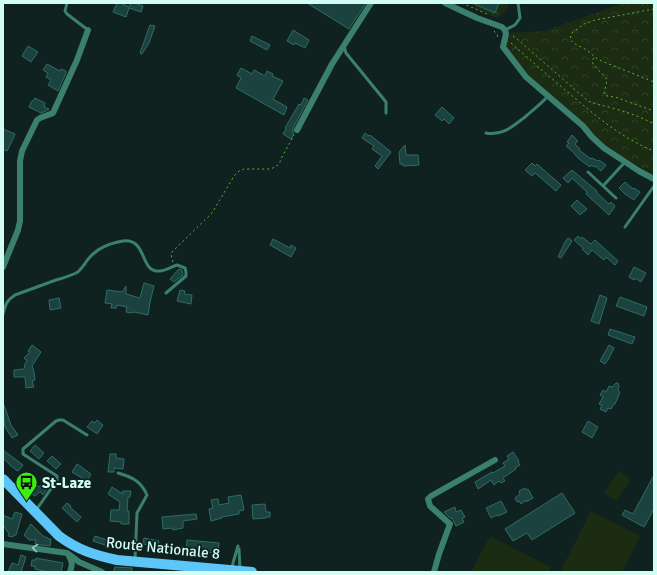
<svg xmlns="http://www.w3.org/2000/svg" width="657" height="575" viewBox="0 0 657 575" font-family="Signika,sans-serif">
<defs>
<pattern id="forest-crowns" width="20" height="18" patternUnits="userSpaceOnUse"><rect width="20" height="18" fill="#1b2c12"/><path d="M2 6a3 3 0 1 1 6 0M12 15a3 3 0 1 1 6 0" fill="none" stroke="#304129"/></pattern>
</defs>
<rect width="100%" height="100%" fill="#0f221f"/>
<g fill="#1b2c12">
<path d="M619 471 631 479 616 501 604 493Z"/>
<path d="M591 511 640 536 622 572H560Z"/>
<path d="M490 536 551 567 549 572H471Z"/>
</g>
<g fill="url(#forest-crowns)">
<path d="M472 3H508C508 11 503 14 497 18L473 8Z"/>
<path d="M624 3H654V173L641 167 622 156 604 143 548 95 507 52 505 44 510 33 545 31Z"/>
</g>
<g fill="#1b423e" stroke="#2e6d66">
<path d="M117 3H121L129 7 131 3H135L143 6 141 12 129 8 126 17 113 12Z"/>
<path d="M307 3H366L349 29Z"/>
<path d="M472 3H499L495 13Z"/>
<path d="M150 25 155 26 149 43 142 54 140 53Z"/>
<path d="M293 30 309 40 305 48 295 43 294 45 287 41Z"/>
<path d="M252 36 270 45 267 50 250 41Z"/>
<path d="M28 46 38 52 31 62 22 56Z"/>
<path d="M47 64 60 71 61 69 66 71V73L58 91 48 85 51 80 46 77 48 73 43 70Z"/>
<path d="M241 68 252 74 254 70 265 76 267 71 273 74 272 76 283 81 273 99 287 107 284 115 236 88 241 78 237 75Z"/>
<path d="M35 98 45 103 44 107 49 109 48 110 41 113 29 107 32 101H33Z"/>
<path d="M304 98 308 100 293 128V134H294L291 139 283 134 286 129 285 128 299 104 301 105Z"/>
<path d="M442 107 454 118 449 124 444 119 442 121 435 115Z"/>
<path d="M3 129 15 134 12 141 7 151 3 149Z"/>
<path d="M365 133 369 136 370 135 391 152 378 169 375 166 382 156 372 149 374 146 362 138Z"/>
<path d="M572 135 578 141 575 144 580 149 579 150 591 159 592 158 598 161 599 160 606 165 601 171 595 166 594 167 591 165 590 167 579 159 573 152 566 146 569 143 567 142Z"/>
<path d="M405 145 406 155H418L419 165 403 166V164H400L399 152Z"/>
<path d="M532 163 535 166 537 164 561 185 556 191 535 173 532 176 525 170Z"/>
<path d="M572 170 592 187 597 191 596 192 609 204 611 202 615 206 609 215 586 194 587 192 572 178 568 183 563 178Z"/>
<path d="M625 182 633 189 634 188 640 192 634 200 625 194 619 188Z"/>
<path d="M577 200 587 209 580 215 571 206Z"/>
<path d="M578 236 581 239 582 237 591 244 595 240 618 261 615 265 606 257 604 260 592 250 588 255 582 249 583 248 574 240Z"/>
<path d="M568 238 572 241 561 258 558 257 565 242Z"/>
<path d="M273 239 290 248 291 245 296 248 291 257 270 245Z"/>
<path d="M634 267 646 273 641 282 635 278 634 280 629 277Z"/>
<path d="M179 269 182 270 183 275 174 282 170 279Z"/>
<path d="M144 283 154 286 150 302 148 315 134 312 131 313 126 312 127 307 117 305 116 308H111L112 304 105 303 107 290 122 292 126 286V294L140 298Z"/>
<path d="M180 290 185 291 184 294 192 295 191 304 177 301Z"/>
<path d="M600 295 607 298 599 324 591 321Z"/>
<path d="M620 297 647 307 644 316 616 306Z"/>
<path d="M59 298 61 308 50 310 49 300Z"/>
<path d="M610 329 635 337 632 344 608 335Z"/>
<path d="M32 345 41 352 32 366 34 372 35 380 32 381 34 387 26 388 25 377H14V370L24 369 25 364 27 361 24 358 30 352 28 351Z"/>
<path d="M609 345 614 348 609 358 605 364 600 361Z"/>
<path d="M616 383H618L619 386 618 390 620 392 615 404H614L611 409 608 408 606 412 600 409 602 405 599 404 603 397 600 395 603 390 606 392 609 386 612 387Z"/>
<path d="M3 405H4L11 425 18 435 12 438 5 427 4 422Z"/>
<path d="M97 420 103 425 97 434 87 427 92 421 95 423Z"/>
<path d="M588 421 598 427 592 438 582 432Z"/>
<path d="M35 445 44 453 39 459 30 451Z"/>
<path d="M3 450 23 465 18 471 12 467 3 458Z"/>
<path d="M513 452 519 461 518 462 520 465 515 468 516 469 503 478 505 481 501 483 499 481 494 485 491 480 478 489 475 482 492 472 493 473 505 466 503 463 509 459 507 456Z"/>
<path d="M110 454H116V458L124 459 123 469 114 468V472H108Z"/>
<path d="M52 456 61 464 56 469 47 461Z"/>
<path d="M77 464 91 474 87 481 72 472Z"/>
<path d="M654 475V509L644 527 622 515 625 510 633 514Z"/>
<path d="M31 479 39 487 43 484 47 489 43 495 40 492 35 496 32 494 25 486Z"/>
<path d="M112 487 123 494V491H131L130 497H128L127 511H129V524H121V522L110 521 111 510H119L120 502 108 494Z"/>
<path d="M525 488 526 490 528 489 533 498 526 502V500L521 504 519 501 517 502 515 498 520 494 519 491Z"/>
<path d="M562 493 575 513 532 540 527 533 513 541 505 529Z"/>
<path d="M241 495 244 510 239 511V514L222 517V518L211 521 209 509 213 508 211 500 218 499 219 505 229 503 228 497Z"/>
<path d="M501 501 507 512 498 516 497 515 491 518 486 508Z"/>
<path d="M67 503 71 506 70 507 81 517 77 522 62 508Z"/>
<path d="M265 504 266 512H270V517H266V518L253 519 252 505Z"/>
<path d="M455 507 456 512 461 510 465 517 462 518 464 522 456 526 452 518H450L444 512Z"/>
<path d="M15 512 22 514 16 535H14L13 537 8 536 9 534 3 525V515L12 519Z"/>
<path d="M196 514 197 519 183 521V528L173 530 172 528 163 529 162 517Z"/>
<path d="M31 524 43 536 48 538V539H51L50 546 35 544 36 540H29L24 535Z"/>
<path d="M95 536 110 541 108 546 93 541Z"/>
<path d="M144 538 159 541 157 547 143 544Z"/>
<path d="M112 540 127 544 126 549 110 545Z"/>
<path d="M187 540 219 543 218 553 186 551Z"/>
<path d="M21 555 26 557 21 572H8L12 563 18 565Z"/>
<path d="M36 558 63 563 61 572H49L35 569V566H31L32 560H36Z"/>
<path d="M115 567 132 568V572H113Z"/>
</g>
<g fill="none" stroke-linecap="round" stroke-linejoin="round">
<g stroke="#60af33" stroke-width="1" stroke-dasharray="2 3" stroke-linecap="butt">
<path d="M462 3 489 15"/>
<path d="M654 9 595 20 584 24 572 33 570 39C573 44 578 45 583 48 589 51 593 56 599 60L654 82"/>
<path d="M494 31 497 34 498 39"/>
<path d="M513 36 517 39 588 101C597 105 603 105 612 108 627 112 641 117 654 124"/>
<path d="M511 43C528 58 545 73 563 88 591 112 619 137 654 151"/>
<path d="M594 58 592 61C594 69 603 72 607 80L604 94 607 96 615 97 654 111"/>
<path d="M173 262 171 255 172 252 212 213 234 176 239 171 244 169H271L278 165 280 162 282 157 294 135"/>
</g>
<g stroke="#3b7f6d" stroke-width="3">
<path d="M67 3 65 11 67 14 88 30"/>
<path d="M505 30 515 25 520 18 518 3"/>
<path d="M344 46 346 53 386 102V113"/>
<path d="M486 133C503 136 513 126 525 117 533 110 541 104 548 96"/>
<path d="M588 172 616 198"/>
<path d="M603 186 625 162"/>
<path d="M625 227 654 186"/>
<path d="M3 314C6 304 6 301 15 295 29 290 42 285 56 280 63 278 70 276 76 273 81 271 86 261 90 257 98 248 111 243 123 241 148 238 139 273 160 271 165 271 171 267 177 265L185 268 186 272V276L166 293"/>
<path d="M118 473C132 477 141 481 147 495L137 513 135 559"/>
<path d="M35 510 39 506 57 480V476L23 454V449L56 421 59 420H63L87 435"/>
<path d="M239 549 240 569"/>
<path d="M232 568 233 563 238 546"/>
</g>
<g stroke="#3b7f6d" stroke-width="6">
<path d="M445 3 477 18 502 27 505 30 506 34 503 47 526 77 583 126 592 137 604 148 639 171 654 179"/>
<path d="M297 130 332 64 371 3"/>
<path d="M3 267 18 230 20 221V161L22 151 37 120C43 115 47 116 53 113L77 60 88 30"/>
<path d="M3 544 67 553 79 562 102 572"/>
<path d="M69 556C73 562 72 566 70 572"/>
<path d="M434 572 439 554 450 524 430 506 428 499 431 496 495 460"/>
</g>
<path stroke="#5dc6f8" stroke-width="10" d="M3 479 59 536C78 550 94 555 117 560L252 572"/>
</g>
<defs><path id="oneway-chevron" d="M-2-3.5L2.5 0L-2 3.5" fill="none" stroke-width="1.6" stroke-linecap="round" stroke-linejoin="round"/></defs>
<use stroke="#95cbbf" href="#oneway-chevron" transform="translate(35 548) rotate(-172)"/>
<defs>
<symbol id="bus-pin" viewBox="-11 -11 22 30"><path d="M0 17L-7.5 6A9.5 9.5 0 1 1 7.5 6Z" fill="#39f10a" stroke="#0f221f"/><path d="M-5-6H5V4H4V6H2V4H-2V6H-4V4H-5ZM-3.5-4V0h7V-4ZM-3.5 1.2v1.5H-2V1.2ZM2 1.2v1.5H3.5V1.2Z" fill="#111"/></symbol>
</defs>
<g fill-rule="evenodd">
<use href="#bus-pin" x="14" y="470" width="25" height="34"/>
</g>
<g text-anchor="middle" dominant-baseline="central" stroke-width="3.5" stroke-linejoin="round" paint-order="stroke">
<g font-size="15" font-weight="bold" fill="#d1fdf5" stroke="#0f221f" text-anchor="start">
<text x="42" y="483">St-Laze</text>
</g>
<g font-size="15" fill="#d1fdf5" stroke="#0f221f">
<text transform="translate(163 548) rotate(6)">Route Nationale 8</text>
</g>
</g>
<rect width="657" height="575" fill="none" stroke="#d1fdf5" stroke-width="8"/>
</svg>
